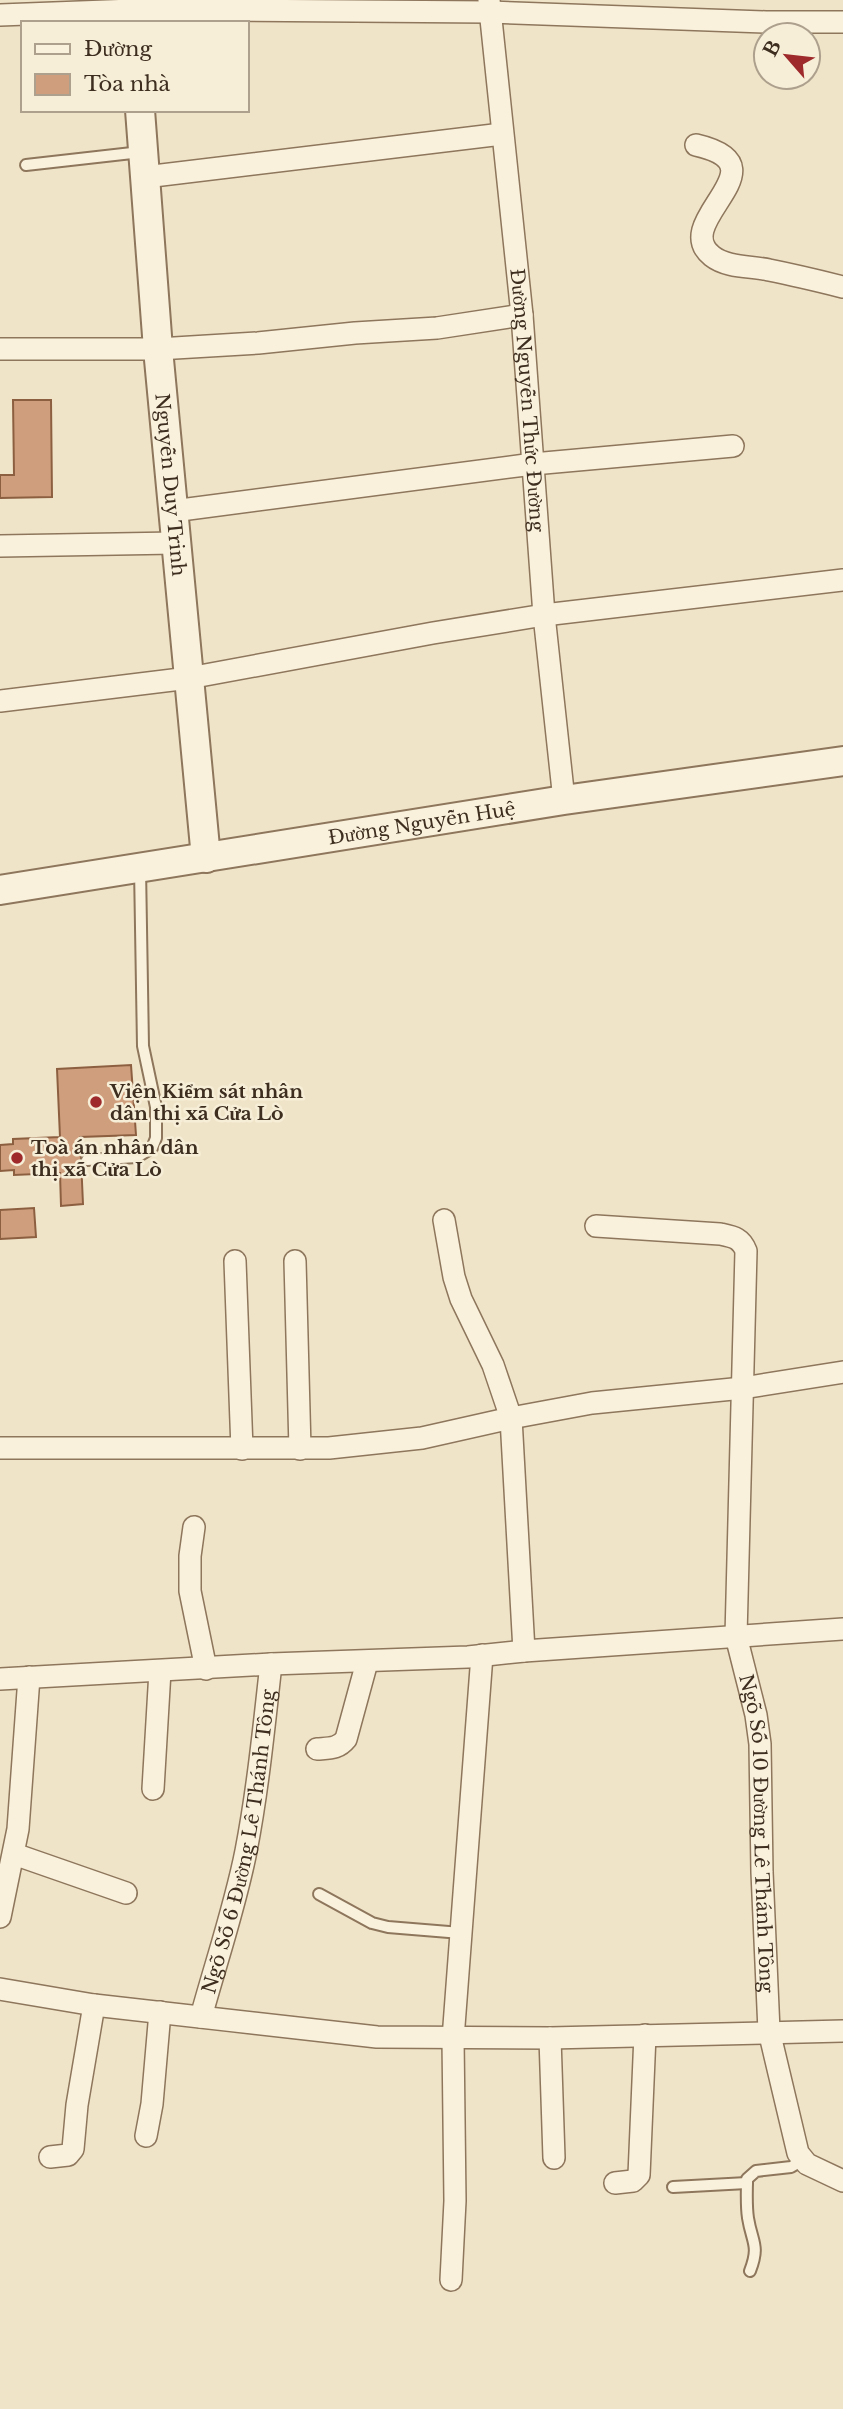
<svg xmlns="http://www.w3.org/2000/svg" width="843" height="2409" viewBox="0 0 843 2409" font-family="'Libre Baskerville',serif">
<rect width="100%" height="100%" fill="#f0e4c8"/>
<g fill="#cf9f7d" stroke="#8d5f41" stroke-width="2">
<path d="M13 400H51L52 497 0 498V475H14Z"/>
<path d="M131 1065 136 1135 80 1137 83 1204 61 1206 60 1173 14 1175V1170L0 1171V1145L13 1144V1139L60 1137 57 1069Z"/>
<path d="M34 1208 36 1237 0 1239V1210Z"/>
</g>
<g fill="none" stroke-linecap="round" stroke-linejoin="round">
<defs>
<g id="service">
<path d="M26 165 141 152"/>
<path d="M87 1160 137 1157 152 1148 156 1138V1107L143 1046 140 868"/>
<path d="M319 1894 372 1923 388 1927 461 1933"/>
<path d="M673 2187 747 2183"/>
<path d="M750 2271C760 2245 752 2243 748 2218 746 2205 747 2191 747 2179L756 2171 791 2167 803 2160"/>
</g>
<g id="minor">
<path id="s1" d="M489 0 522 315 544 615 564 800"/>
<path d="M0 15 133 10H218L490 12 766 22H843"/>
<path d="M696 145C788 166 668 221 712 256 727 268 752 266 769 270 794 275 819 281 843 287"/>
<path d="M145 177 502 134"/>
<path d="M0 349H158L258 343 355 333 437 328 522 315"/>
<path d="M173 511 533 464 733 446"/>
<path d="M0 546 175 543"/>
<path d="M0 701 189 678 433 633 544 615 843 580"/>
<path d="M444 1220 454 1277 461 1299 493 1365 511 1418 524 1651"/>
<path id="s2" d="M596 1226 720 1234C734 1237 741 1238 746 1251L736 1636 756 1715 760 1744 762 1872 769 2031 798 2153 807 2164 843 2181"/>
<path d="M235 1261 242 1449"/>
<path d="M295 1261 300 1449"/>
<path d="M0 1448H329L422 1438 511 1418 592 1403 743 1388 843 1372"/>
<path d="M194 1527 190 1556V1591L206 1669"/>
<path d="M0 1679 271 1664 468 1657 524 1651 843 1629"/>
<path d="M317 1749C330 1748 338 1749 346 1739L367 1662"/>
<path d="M153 1789 160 1671"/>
<path d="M14 1854 126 1893"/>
<path d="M0 1917 18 1829 29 1677"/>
<path d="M0 1989 94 2005 377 2037 550 2038 843 2031"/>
<path id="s3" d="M201 2017C216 1962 235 1907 246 1851 258 1789 264 1726 271 1664"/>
<path d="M550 2038 554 2158"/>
<path d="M146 2136 152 2104 160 2012"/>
<path d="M50 2157 68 2155 73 2149 77 2105 94 2005"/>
<path d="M615 2183 633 2181 639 2175 645 2035"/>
<path d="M451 2280 455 2201 453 2039 482 1655"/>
</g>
<g id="tertiary">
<path d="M132 0 134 23"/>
<path id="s4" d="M140 110 158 349 206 858"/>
<path id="s5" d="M0 890 564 800 843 761"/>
</g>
</defs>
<use href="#service" stroke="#8d765c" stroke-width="14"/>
<use href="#minor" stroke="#8d765c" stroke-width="24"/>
<use href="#tertiary" stroke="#8d765c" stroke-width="32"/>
<use href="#service" stroke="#faf1dc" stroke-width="10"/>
<use href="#minor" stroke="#faf1dc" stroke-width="21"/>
<use href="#tertiary" stroke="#faf1dc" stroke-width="28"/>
</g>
<g fill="#9e2a2b" stroke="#f7eed8" stroke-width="2.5">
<circle cx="96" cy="1102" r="7"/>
<circle cx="17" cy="1158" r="7"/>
</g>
<g text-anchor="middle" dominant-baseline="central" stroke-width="5" stroke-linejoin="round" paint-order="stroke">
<g font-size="19" fill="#3d2e20" stroke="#f7eed8">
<text stroke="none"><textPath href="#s1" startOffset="402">Đường Nguyễn Thức Đường</textPath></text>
<text stroke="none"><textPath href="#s4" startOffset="376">Nguyễn Duy Trinh</textPath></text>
<text stroke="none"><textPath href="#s5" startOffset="427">Đường Nguyễn Huệ</textPath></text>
<text stroke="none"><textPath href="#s2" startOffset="742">Ngõ Số 10 Đường Lê Thánh Tông</textPath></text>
<text stroke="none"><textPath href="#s3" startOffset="180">Ngõ Số 6 Đường Lê Thánh Tông</textPath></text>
</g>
<g font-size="19" font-weight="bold" fill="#3d2e20" stroke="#f7eed8" text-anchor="start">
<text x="110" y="1091">Viện Kiểm sát nhân<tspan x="110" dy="22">dân thị xã Cửa Lò</tspan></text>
<text x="31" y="1147">Toà án nhân dân<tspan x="31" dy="22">thị xã Cửa Lò</tspan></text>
</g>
</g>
<rect x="21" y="21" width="228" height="91" fill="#f7eed8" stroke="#ada18e" stroke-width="2"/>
<rect x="35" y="44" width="35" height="10" fill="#faf1dc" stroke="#ada18e" stroke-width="2"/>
<text x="84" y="56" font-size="21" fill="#3d2e20">Đường</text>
<rect x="35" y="74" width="35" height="21" fill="#cf9f7d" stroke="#ada18e" stroke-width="2"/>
<text x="84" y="91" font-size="21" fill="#3d2e20">Tòa nhà</text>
<g transform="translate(787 56) rotate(298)"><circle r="33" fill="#f7eed8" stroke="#ada18e" stroke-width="2"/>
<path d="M0-5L12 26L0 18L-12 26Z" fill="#9e2a2b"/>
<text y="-10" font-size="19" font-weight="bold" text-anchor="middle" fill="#3d2e20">B</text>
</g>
</svg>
